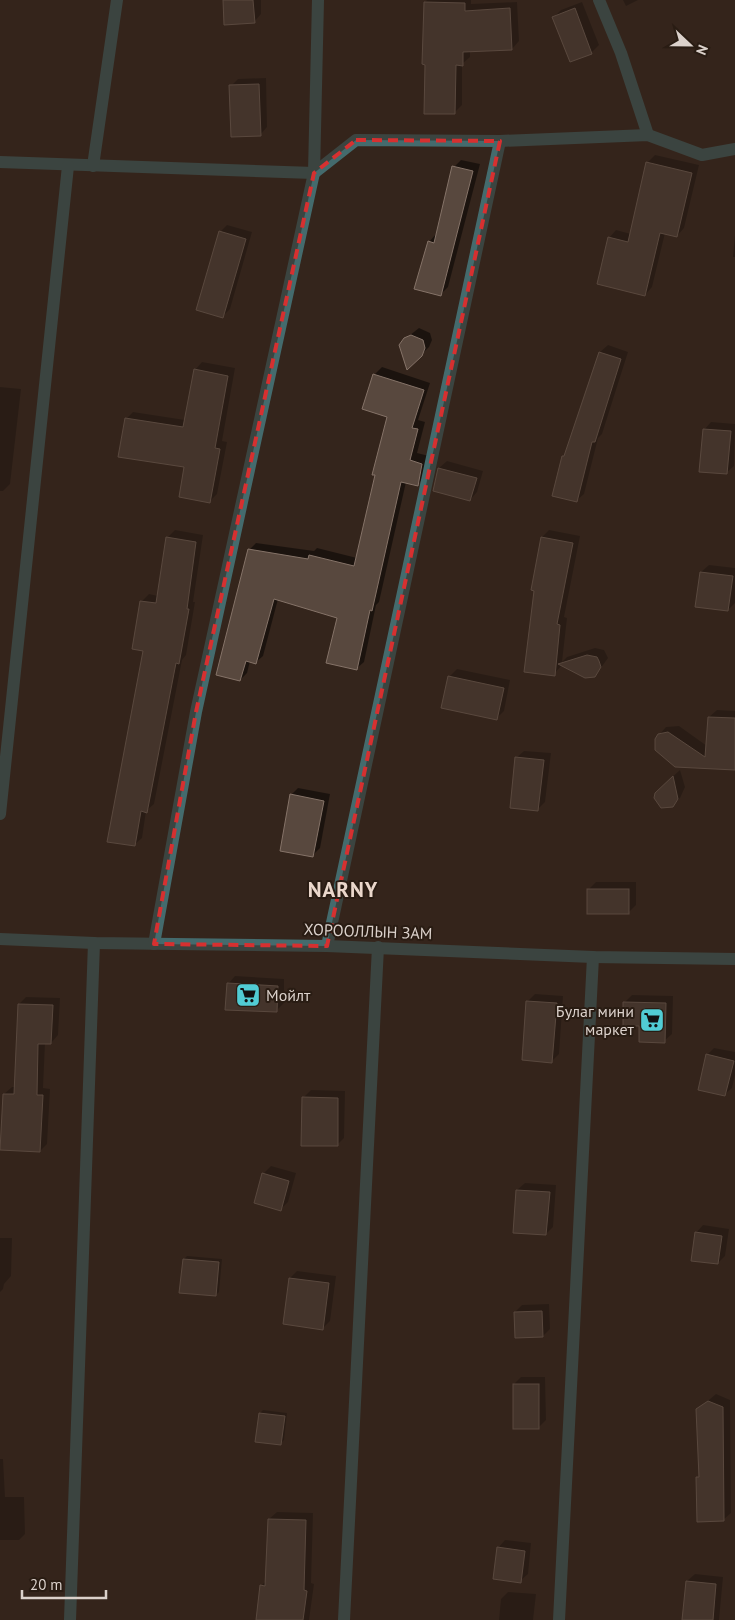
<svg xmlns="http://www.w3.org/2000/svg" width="735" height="1620" viewBox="0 0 735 1620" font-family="'PT Sans',sans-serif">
<rect width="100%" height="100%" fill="#34251c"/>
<g fill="#0007">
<path d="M224 0H261V14L254 22Z"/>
<path d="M427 0H471V4L517 2 519 41 512 49 470 51V57L462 64V105L454 113 425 2Z"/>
<path d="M623 0H638L626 6Z"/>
<path d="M582 2 599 45 591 53 554 17 561 10Z"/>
<path d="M266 78 267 127 260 135 231 86 238 79Z"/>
<path d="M655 155 699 165 684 228 677 236 665 233 652 287 645 295 609 238 616 230 631 234 647 163Z"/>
<path d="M461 160 480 164 448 287 440 295 429 242 436 234 454 167Z"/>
<path d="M227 225 252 232 230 309 223 316 220 232Z"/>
<path d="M735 235V257H733Z"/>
<path d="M419 328 430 333 432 340 429 347 421 355 405 339Z"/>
<path d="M608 345 628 352 602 434 598 438 584 494 576 501 563 456 566 453 600 352Z"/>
<path d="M202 362 235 368 222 441 227 442 217 494 210 501 186 466 126 419 133 412 185 420 195 370Z"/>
<path d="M382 367 430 383 418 420 425 422 417 453 429 456 425 477 417 485 406 482 379 602 376 605 364 662 356 669 338 617 278 599 263 656 255 663 250 661 247 673 240 680 249 550 256 543 314 551 317 548 357 558 389 416 374 375Z"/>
<path d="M0 387 21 389 10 484 3 491H0Z"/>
<path d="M711 422 735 424 734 466 726 473 704 430Z"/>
<path d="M447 461 483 471 477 492 470 500 435 490 439 468Z"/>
<path d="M175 530 203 535 193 602H195L186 655 182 660 154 804 146 811 142 838 134 845 144 650 142 601 149 594 158 596 167 538Z"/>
<path d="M549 530 580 536 564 617 567 618 562 662 567 657 595 648 604 650 608 658 595 676 562 665 554 674 542 537Z"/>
<path d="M709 565 735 568V603L728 610 701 572Z"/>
<path d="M457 669 510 680 504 711 496 719 449 677Z"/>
<path d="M717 710 735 711V769L676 765 659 735 666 727 679 726 707 746 709 717Z"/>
<path d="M524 751 551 753 545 802 538 809 516 758Z"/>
<path d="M680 770 685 787 680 798 673 806 655 798 658 790Z"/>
<path d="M298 788 330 794 320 848 313 855 291 795Z"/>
<path d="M596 882H636V905L628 913 588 890Z"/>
<path d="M235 976 284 979V1003L276 1011 228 984Z"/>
<path d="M535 994 563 996 559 1054 552 1061 527 1002Z"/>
<path d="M632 995 673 996 672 1034 664 1041 640 1025 625 1002Z"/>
<path d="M26 997 60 998 58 1035 51 1043H45L43 1088 50 1089 47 1144 40 1151 4 1094 12 1087H16L19 1004Z"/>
<path d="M714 1048 735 1052V1075L732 1088 724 1095 707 1055Z"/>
<path d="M311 1090 345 1091 344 1138 337 1145 303 1098Z"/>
<path d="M271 1166 296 1173 288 1202 281 1209 263 1174Z"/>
<path d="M525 1183 556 1185 553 1227 546 1234 517 1190Z"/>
<path d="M703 1225 729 1229 725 1256 718 1263 696 1233Z"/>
<path d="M0 1238H12L11 1276 4 1284 3 1289 0 1292Z"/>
<path d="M187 1256 222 1259 219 1292 216 1295 184 1259Z"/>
<path d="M297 1271 336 1276 330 1321 323 1328 290 1278Z"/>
<path d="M549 1304 550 1329 543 1336 515 1312 522 1305Z"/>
<path d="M521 1377H545L546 1420 538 1428 514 1384Z"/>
<path d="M716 1394 730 1400 731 1513 723 1520 698 1477 700 1475 697 1410Z"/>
<path d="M263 1410 287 1413 284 1440 280 1444 260 1413Z"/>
<path d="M0 1459H3L5 1497H24L25 1534 19 1540H0Z"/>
<path d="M277 1512 313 1513 311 1583 314 1584 309 1620H257L261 1586 267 1580 269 1519Z"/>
<path d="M505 1540 531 1543 528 1574 520 1581 498 1548Z"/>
<path d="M695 1574 723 1577 719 1620H683L687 1581Z"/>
<path d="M508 1592 536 1594 533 1620H499L501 1599Z"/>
</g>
<g fill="#58483e" stroke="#857368">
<path d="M223 0H253L255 23 224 25Z"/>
<path d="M424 2 465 3V11L510 8 512 50 463 52V66L456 65 455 114H424L425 65 422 64Z"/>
<path d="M575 8 592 54 570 62 552 17Z"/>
<path d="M259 84 261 136 231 137 229 85Z"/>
<path d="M646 162 692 173 677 237 660 233 645 296 597 284 608 237 628 242Z"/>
<path d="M452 166 473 171 441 296 414 289 428 241 434 243Z"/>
<path d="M219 231 246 239 223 318 196 310Z"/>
<path d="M411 335 423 340 425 348 422 356 407 370 399 345 404 338Z"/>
<path d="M599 352 621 359 595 442H592L577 502 552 496 562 456H564Z"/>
<path d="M194 369 228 376 215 448 220 449 210 503 179 497 184 467 118 457 125 418 183 427Z"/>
<path d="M373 374 424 390 412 428 418 429 410 460 422 464 418 486 401 482 372 611 370 610 357 670 326 663 337 618 274 599 256 664 246 661 240 681 216 675 248 549 308 559 309 555 354 566 375 475H372L387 417 362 409Z"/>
<path d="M703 429 731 431 727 474 699 472Z"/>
<path d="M438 468 477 478 470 501 433 491Z"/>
<path d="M166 537 196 542 187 609H189L179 664 176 663 147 813 141 811 135 846 107 842 143 651 132 649 140 601 156 603Z"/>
<path d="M541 537 573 543 557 624 560 625 555 676 524 672 534 591 531 590Z"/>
<path d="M700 572 733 576 728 611 695 607Z"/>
<path d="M587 655 597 657 599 661 601 667 595 677 585 678 558 664Z"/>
<path d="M448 676 504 688 497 720 441 708Z"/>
<path d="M708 717 735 718V770L675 767 655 750V739L658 734 668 732 705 757Z"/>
<path d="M515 757 544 760 538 811 510 808Z"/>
<path d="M673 776 678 799 673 807 661 808 654 798 655 793Z"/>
<path d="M290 794 324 801 313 857 280 851Z"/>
<rect x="587" y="889" width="42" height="25"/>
<path d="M227 983 278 986 277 1012 225 1010Z"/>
<path d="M526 1001 557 1003 552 1063 522 1060Z"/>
<path d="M623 1002 666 1003 665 1043 639 1042V1026H623Z"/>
<path d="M18 1004 53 1005 51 1044H38L37 1095H43L40 1152 0 1150 3 1094H14Z"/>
<path d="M706 1054 734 1061 725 1096 698 1090Z"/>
<path d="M302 1097 338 1098V1146H301Z"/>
<path d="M262 1173 289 1181 281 1211 254 1203Z"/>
<path d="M516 1190 550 1192 546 1235 513 1233Z"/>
<path d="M695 1232 722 1236 718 1264 691 1261Z"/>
<path d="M183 1259 219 1262 216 1296 179 1293Z"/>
<path d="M289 1278 329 1283 323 1330 283 1324Z"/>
<path d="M542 1311 543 1337 515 1338 514 1312Z"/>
<rect x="513" y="1384" width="26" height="45"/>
<path d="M708 1401 723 1407 724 1521 697 1522 696 1477H699L696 1409Z"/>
<path d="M259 1413 285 1416 281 1445 255 1442Z"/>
<path d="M268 1519 306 1520 304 1590 307 1591 303 1620H256L260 1585 265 1586Z"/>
<path d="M497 1547 525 1551 521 1583 493 1579Z"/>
<path d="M686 1581 716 1584 713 1620H682Z"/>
</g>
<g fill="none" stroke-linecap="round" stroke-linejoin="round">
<g stroke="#446b6d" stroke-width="12">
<path d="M599 0 621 53 648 135"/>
<path d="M0 162 314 173 356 140 500 141 648 135 702 155 735 149"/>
<path d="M93 166 117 0"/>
<path d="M0 814 68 166"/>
<path d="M0 939 94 943 327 946 593 957 735 959"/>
<path d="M154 944 196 712 314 173 318 0"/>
<path d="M327 946 500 141"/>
<path d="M70 1620 94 943"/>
<path d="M344 1620 378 947"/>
<path d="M559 1620 593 957"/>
</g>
</g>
<path d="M0 0H735V1620H0ZM356 140 500 141 327 946 154 944 196 712 314 173Z" fill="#34251c" fill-opacity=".55" fill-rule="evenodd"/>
<path fill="none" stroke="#d63030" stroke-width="4" stroke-dasharray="10 6" stroke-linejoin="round" d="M356 140 500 141 327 946 154 944 196 712 314 173Z"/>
<defs>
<symbol id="supermarket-square" viewBox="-11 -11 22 22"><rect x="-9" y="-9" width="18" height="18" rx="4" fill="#51ccd4" stroke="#291c13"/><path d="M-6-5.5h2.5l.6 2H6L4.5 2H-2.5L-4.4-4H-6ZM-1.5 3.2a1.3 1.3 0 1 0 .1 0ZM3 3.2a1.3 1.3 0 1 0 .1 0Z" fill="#111"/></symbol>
</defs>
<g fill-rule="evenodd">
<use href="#supermarket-square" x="234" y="981" width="28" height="28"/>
<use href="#supermarket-square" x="638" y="1006" width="28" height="28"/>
</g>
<g text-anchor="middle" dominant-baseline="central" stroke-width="4" stroke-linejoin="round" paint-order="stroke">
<g font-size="16" fill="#dbd1cb" stroke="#291c13">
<text transform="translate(368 931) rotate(2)">ХОРООЛЛЫН ЗАМ</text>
</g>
<g font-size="16" fill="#dbd1cb" stroke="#291c13" text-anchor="start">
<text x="266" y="995">Мойлт</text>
<text x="634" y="1011" text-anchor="end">Булаг мини<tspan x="634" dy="18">маркет</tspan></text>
</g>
<g font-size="21" font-weight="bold" letter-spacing="1" fill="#ead7cb" stroke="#291c13">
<text x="343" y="889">NARNY</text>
</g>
</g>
<g transform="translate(690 45) rotate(112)" stroke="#291c13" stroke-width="4" paint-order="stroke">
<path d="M0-4L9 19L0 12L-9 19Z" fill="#dbd1cb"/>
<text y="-8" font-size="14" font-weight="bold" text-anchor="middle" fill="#dbd1cb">N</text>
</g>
<path d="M22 1590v8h84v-8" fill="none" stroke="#dbd1cb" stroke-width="2.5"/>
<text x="30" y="1590" font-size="15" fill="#dbd1cb" stroke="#291c13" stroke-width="4" paint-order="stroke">20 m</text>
</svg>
